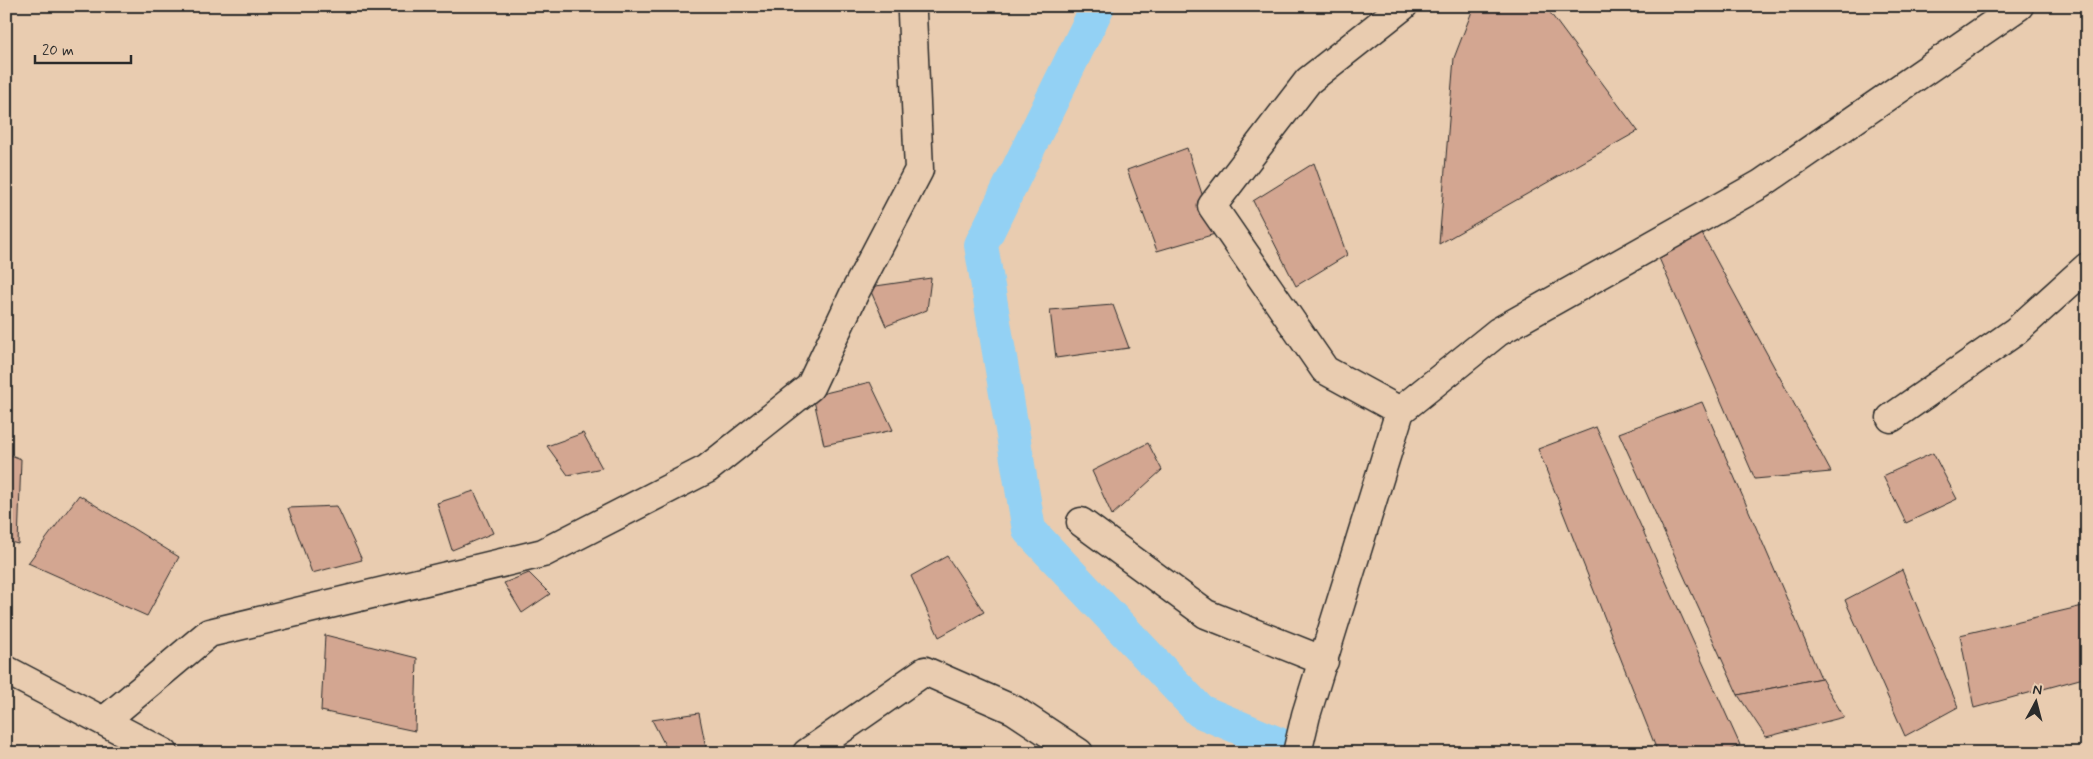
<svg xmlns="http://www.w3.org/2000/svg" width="2093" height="759" viewBox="0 0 2093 759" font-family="Mynerve,sans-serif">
<rect width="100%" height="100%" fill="#e9ccb0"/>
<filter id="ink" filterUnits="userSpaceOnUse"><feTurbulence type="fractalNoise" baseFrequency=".02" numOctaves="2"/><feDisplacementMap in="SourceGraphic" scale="10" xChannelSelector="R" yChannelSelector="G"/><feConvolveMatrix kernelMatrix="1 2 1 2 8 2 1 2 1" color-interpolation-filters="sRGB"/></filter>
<g filter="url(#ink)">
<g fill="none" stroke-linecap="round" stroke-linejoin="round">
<path stroke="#93d1f4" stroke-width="34" d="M1098 6 981 245 1029 530 1200 711 1300 753"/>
</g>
<g fill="#d3a691" stroke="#2b2b2b">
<path d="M1474 6H1545L1638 131 1439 244 1454 58Z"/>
<path d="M1187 148 1215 234 1157 251 1127 170Z"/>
<path d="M1314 163 1347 255 1296 286 1253 201Z"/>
<path d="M1700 230 1831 472 1755 479 1659 258Z"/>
<path d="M931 278 927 310 886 326 869 287Z"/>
<path d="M1113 305 1129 348 1056 358 1050 310Z"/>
<path d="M870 382 893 430 824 445 813 396Z"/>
<path d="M1702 402 1821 678 1738 695 1619 433Z"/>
<path d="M1596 427 1740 745 1723 753H1658L1538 449Z"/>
<path d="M583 433 602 468 568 475 547 446Z"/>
<path d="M1148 443 1162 470 1112 515 1092 471Z"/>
<path d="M6 453 21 459 18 544 6 541Z"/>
<path d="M1933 453 1957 499 1906 523 1883 476Z"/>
<path d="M474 491 493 533 452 550 437 503Z"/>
<path d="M79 495 179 557 147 616 28 563Z"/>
<path d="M337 506 362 560 312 573 288 508Z"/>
<path d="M947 556 984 612 939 637 911 576Z"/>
<path d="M1902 570 1958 707 1905 736 1845 600Z"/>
<path d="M529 573 550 594 522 613 504 583Z"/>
<path d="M2087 605V677L1974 708 1960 635Z"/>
<path d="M325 635 417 658 415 731 321 711Z"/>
<path d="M1821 678 1844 717 1766 737 1738 695Z"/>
<path d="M699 713 707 753H669L652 720Z"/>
</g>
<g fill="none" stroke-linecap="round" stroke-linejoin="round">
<defs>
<g id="minor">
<path d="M1400 411 1325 370 1212 206 1308 81 1403 6"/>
<path d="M1891 418 2016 331 2087 267"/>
<path d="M1081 522 1206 614 1324 661"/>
<path d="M104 721 209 633 543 553 707 469 810 387 854 294 919 170 912 14"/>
<path d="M807 753 925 671 1014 710 1079 753"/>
<path d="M1297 753 1306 715 1400 411 1498 332 1761 184 2019 6"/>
</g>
<path id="highway" d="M6 670 164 753"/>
</defs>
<use href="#minor" stroke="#2b2b2b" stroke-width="31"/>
<use href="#highway" stroke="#2b2b2b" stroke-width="31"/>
<use href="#minor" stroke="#e9ccb0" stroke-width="28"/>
<use href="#highway" stroke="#e9ccb0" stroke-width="28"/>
</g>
</g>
<rect width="2093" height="759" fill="none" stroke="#e9ccb0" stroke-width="25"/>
<rect x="12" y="12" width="2068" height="734" fill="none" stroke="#2b2b2b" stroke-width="2" filter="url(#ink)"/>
<g transform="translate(2036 702) rotate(7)" stroke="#e9ccb0" stroke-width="4" paint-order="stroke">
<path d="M0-4L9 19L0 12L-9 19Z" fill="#2b2b2b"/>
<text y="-8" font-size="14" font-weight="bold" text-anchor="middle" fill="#2b2b2b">N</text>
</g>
<path d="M35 55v8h96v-8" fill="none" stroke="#2b2b2b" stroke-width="2.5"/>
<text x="42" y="55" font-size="15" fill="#2b2b2b" stroke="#e9ccb0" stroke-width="4" paint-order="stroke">20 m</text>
</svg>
